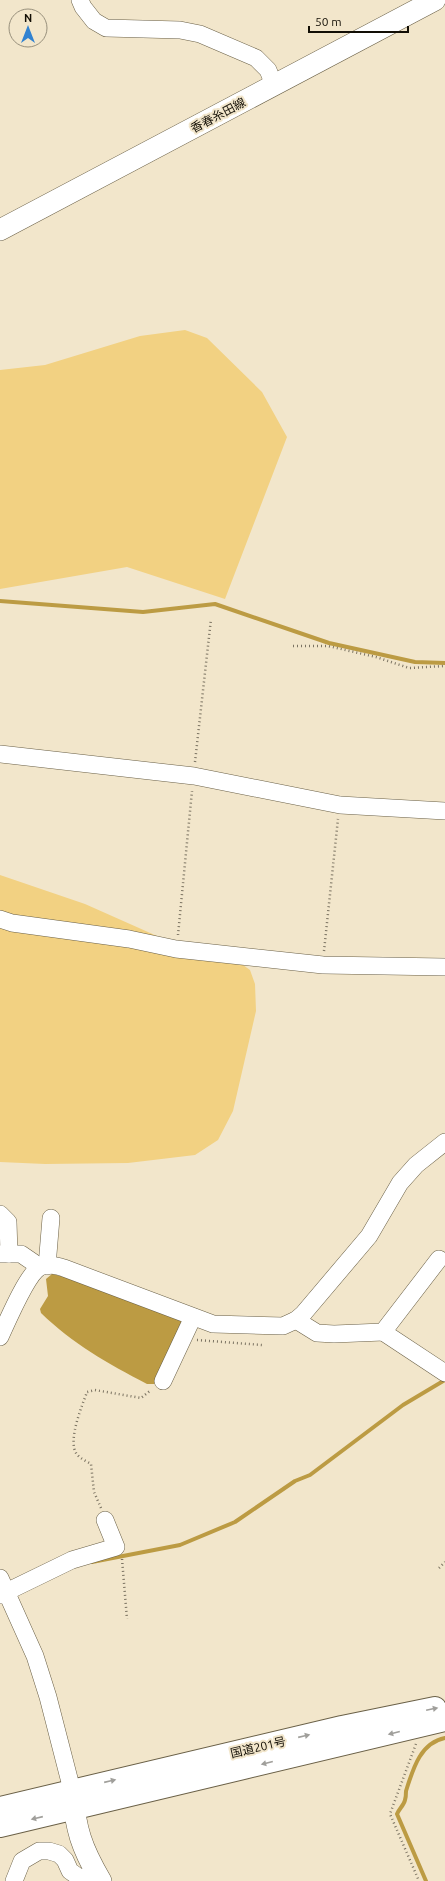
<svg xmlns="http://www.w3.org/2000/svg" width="445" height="1881" viewBox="0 0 445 1881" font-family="Ubuntu,'Noto Sans JP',sans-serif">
<rect width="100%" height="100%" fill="#f2e6cb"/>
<g fill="#f2d182">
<path d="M185 330 207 338 262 392 287 437 225 599 127 567 0 589V370L45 365 140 336Z"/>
<path d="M0 875 85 904 175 944 236 960 250 970 255 984 256 1011 233 1111 218 1140 195 1155 128 1163 45 1164 0 1162Z"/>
</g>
<path fill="#bc9b43" d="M52 1274 65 1277 186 1322 163 1374 154 1384H147C107 1363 73 1344 41 1313L40 1309 48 1296 46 1279Z"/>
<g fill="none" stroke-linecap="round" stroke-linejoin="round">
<g stroke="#bc9b43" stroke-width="4">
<path d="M0 601 143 612 215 604 329 643 415 662 445 663"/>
<path d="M92 1562 180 1545 235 1522 295 1481 310 1475 403 1405 445 1380"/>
<path d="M426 1881 397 1814C399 1809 404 1805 405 1800 406 1797 406 1794 406 1791 413 1769 420 1743 445 1738"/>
</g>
<defs>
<g id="minor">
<path d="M80 0 83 7 94 21 106 28 180 30 200 34 256 58 268 70 274 85"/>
<path d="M0 754 194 776 340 805 445 811"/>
<path d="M0 919 12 923 129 939 176 949 323 965 445 967"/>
<path d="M0 1214 8 1222 9 1254"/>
<path d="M0 1254H21L40 1267"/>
<path d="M47 1266 51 1218"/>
<path d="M296 1320 317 1333 334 1334 383 1332 439 1259"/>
<path d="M383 1332 445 1373"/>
<path d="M0 1337C7 1322 27 1274 40 1267 47 1263 57 1266 64 1268L213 1324 283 1326 296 1320 303 1314 369 1236 400 1183 416 1165 445 1142"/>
<path d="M163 1381 193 1317"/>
<path d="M0 1578 35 1656 48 1697 72 1790"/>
<path d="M0 1595 72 1560 116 1547 105 1520"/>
<path d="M14 1881 22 1861 39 1851H49L59 1854 65 1860 70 1871 80 1878 93 1876 96 1873"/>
</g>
<g id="major">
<path d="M0 230 435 0"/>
<path d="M72 1791C76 1830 81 1847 101 1881"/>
</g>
<g id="highway">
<path d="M0 1808 342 1727 435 1708"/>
<path d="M0 1826 445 1720"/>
</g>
</defs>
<use href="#minor" stroke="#6a6047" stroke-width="18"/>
<use href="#major" stroke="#6a6047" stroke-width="22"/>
<use href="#highway" stroke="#6a6047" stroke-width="24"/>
<g stroke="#7b7362" stroke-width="2.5" stroke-dasharray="1 3" stroke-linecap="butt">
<path d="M293 646H328L376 657 409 668 445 666"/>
<path d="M195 762 211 619"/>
<path d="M178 935 192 791"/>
<path d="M324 951 338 819"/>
<path d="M197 1340 262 1345"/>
<path d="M101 1508 94 1492 91 1464C86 1461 79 1458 76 1453 68 1439 82 1406 87 1392L95 1390 141 1398 151 1390"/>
<path d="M122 1559 127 1619"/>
<path d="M439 1568 445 1562"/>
<path d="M416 1744 390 1814 419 1881"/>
</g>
<use href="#minor" stroke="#fff" stroke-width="17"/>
<use href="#major" stroke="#fff" stroke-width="21"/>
<use href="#highway" stroke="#fff" stroke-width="22"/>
</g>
<defs><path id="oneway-solid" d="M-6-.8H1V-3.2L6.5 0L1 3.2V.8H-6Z"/></defs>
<g fill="#a09f9b">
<use href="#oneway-solid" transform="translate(432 1709) rotate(-12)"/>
<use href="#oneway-solid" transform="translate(394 1733) rotate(166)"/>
<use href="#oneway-solid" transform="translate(304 1736) rotate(-13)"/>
<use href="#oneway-solid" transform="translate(267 1763) rotate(166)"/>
<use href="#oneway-solid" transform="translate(110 1781) rotate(-13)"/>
<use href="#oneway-solid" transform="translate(37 1818) rotate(167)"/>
</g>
<g text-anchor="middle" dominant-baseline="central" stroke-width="4" stroke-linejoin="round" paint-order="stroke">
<g font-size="12" fill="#120e05" stroke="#f2e6cb">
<text transform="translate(218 115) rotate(-28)">香春糸田線</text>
<text transform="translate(258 1747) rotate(-13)">国道201号</text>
</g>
</g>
<g transform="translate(28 28)"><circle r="19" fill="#f2e6cb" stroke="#98907c"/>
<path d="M0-3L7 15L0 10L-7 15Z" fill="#3182d1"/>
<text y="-6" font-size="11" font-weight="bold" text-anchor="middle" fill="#120e05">N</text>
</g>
<path d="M309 26v6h99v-6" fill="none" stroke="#120e05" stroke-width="2"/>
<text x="315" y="26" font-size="12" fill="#120e05" stroke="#f2e6cb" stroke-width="3" paint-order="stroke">50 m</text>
</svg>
